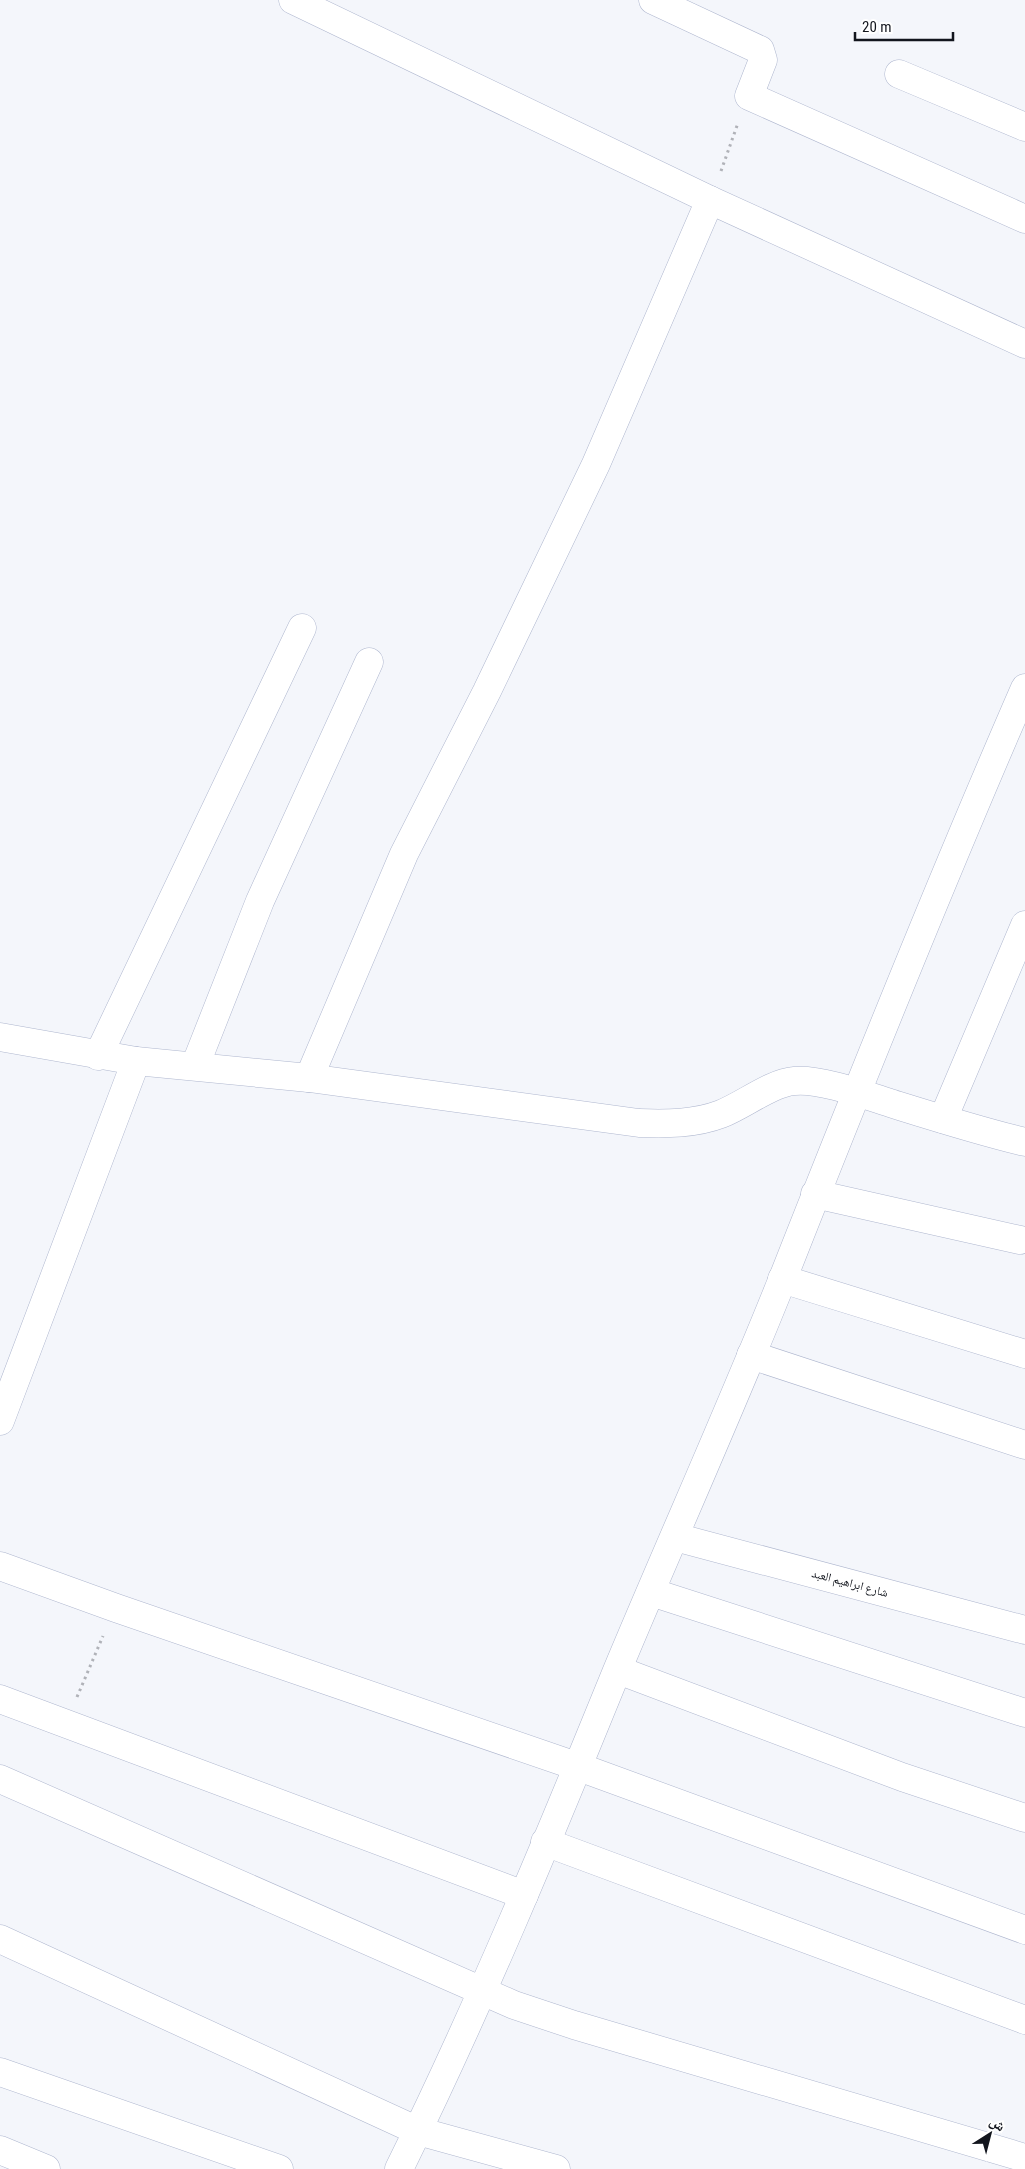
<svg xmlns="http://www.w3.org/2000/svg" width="1025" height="2169" viewBox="0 0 1025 2169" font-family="'Roboto Condensed','Noto Naskh Arabic',sans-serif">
<rect width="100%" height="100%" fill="#f4f6fb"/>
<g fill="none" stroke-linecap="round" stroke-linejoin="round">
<defs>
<g id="minor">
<path d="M293 0 710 200 1025 344"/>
<path d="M653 0 760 50 763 60 749 96 1025 219"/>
<path d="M899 74 1025 127"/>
<path d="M0 1037 136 1061 309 1078 639 1123C666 1124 695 1124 721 1114 744 1105 771 1083 794 1081 819 1078 865 1095 890 1103 935 1117 979 1131 1025 1142"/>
<path d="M98 1056 302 628"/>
<path d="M195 1066 260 901 369 662"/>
<path d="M309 1078 404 854 487 691 596 464 710 200"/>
<path d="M943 1119 1025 925"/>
<path d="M815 1194 1020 1240"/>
<path d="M782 1279 1025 1354"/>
<path d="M751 1355 1025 1445"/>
<path d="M0 1421 136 1061"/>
<path d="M675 1537 1025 1630"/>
<path d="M0 1566 116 1608 579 1767 1025 1930"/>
<path d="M651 1592 1025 1713"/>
<path d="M618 1670 902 1777 1025 1818"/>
<path d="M0 1699 524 1895"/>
<path d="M0 1779 514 2005 574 2025 1025 2158"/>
<path d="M545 1842 1025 2020"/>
<path d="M0 1939 418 2131 556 2169"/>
<path d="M0 2072 279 2169"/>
<path d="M0 2150 46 2169"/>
<path d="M399 2169C479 2007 548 1840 616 1673 671 1541 730 1411 783 1278 861 1080 940 883 1025 688"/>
</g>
</defs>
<use href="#minor" stroke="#afb7cf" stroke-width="29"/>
<g stroke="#b0b2b8" stroke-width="3" stroke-dasharray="2.5 4" stroke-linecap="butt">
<path d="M721 171 738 123"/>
<path d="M77 1697 103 1636"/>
</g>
<use href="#minor" stroke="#fff" stroke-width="28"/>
</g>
<g text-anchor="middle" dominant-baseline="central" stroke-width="4" stroke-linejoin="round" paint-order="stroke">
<g font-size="12" fill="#12151d" stroke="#fff">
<text transform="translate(850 1583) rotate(15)">شارع ابراهيم العبد</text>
</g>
</g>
<g transform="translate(990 2134) rotate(36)" stroke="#ffffff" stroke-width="4" paint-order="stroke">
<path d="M0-4L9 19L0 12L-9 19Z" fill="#12151d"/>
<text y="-8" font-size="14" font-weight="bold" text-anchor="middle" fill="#12151d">ش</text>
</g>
<path d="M855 32v8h98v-8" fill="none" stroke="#12151d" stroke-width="2.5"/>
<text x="862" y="32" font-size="15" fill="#12151d" stroke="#ffffff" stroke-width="4" paint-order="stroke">20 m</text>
</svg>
